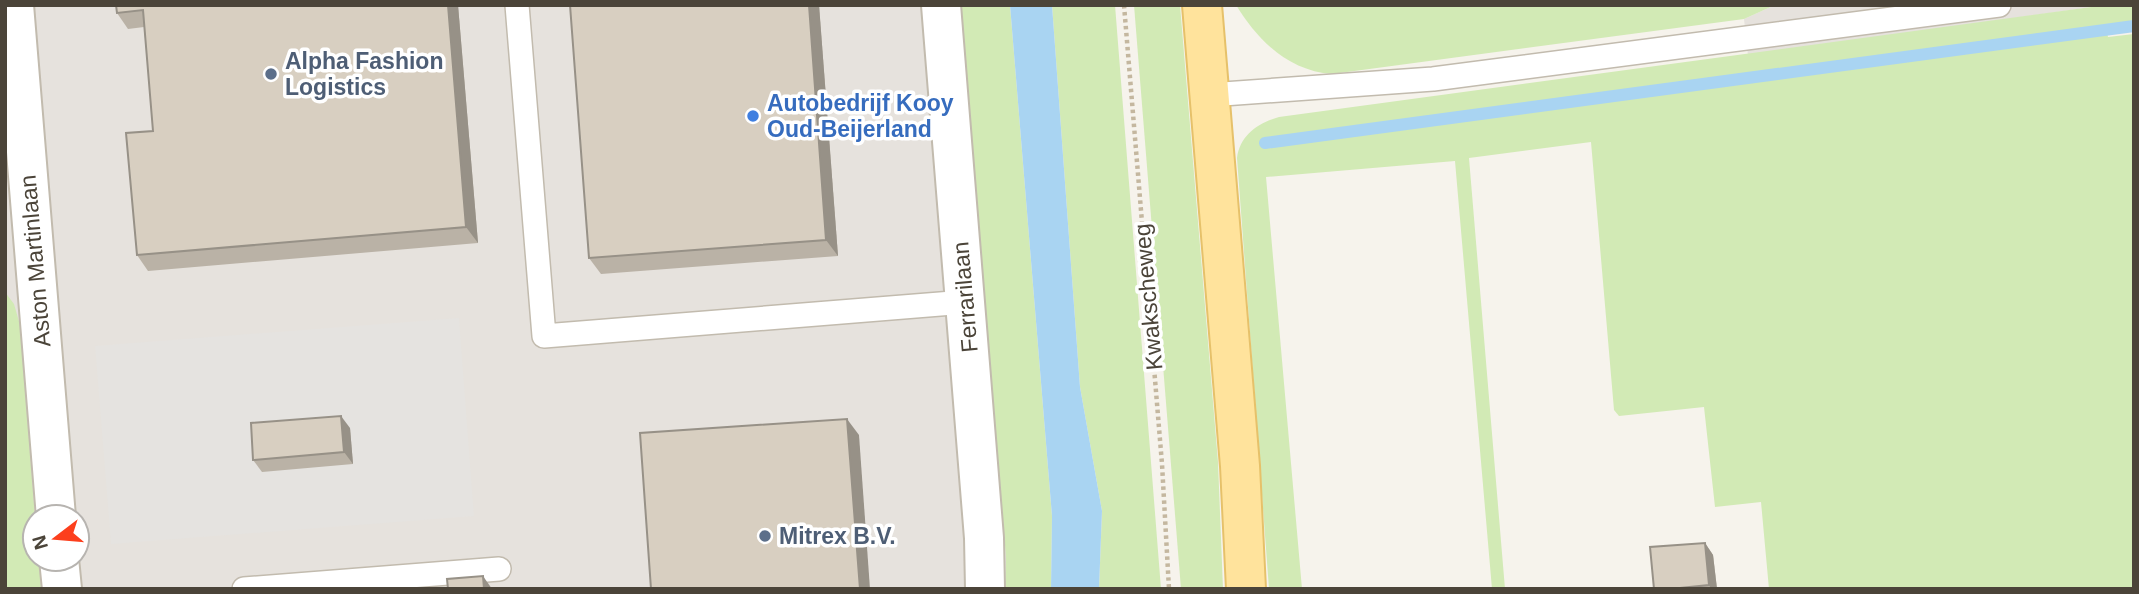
<svg xmlns="http://www.w3.org/2000/svg" width="2139" height="594" viewBox="0 0 2139 594" font-family="Helvetica,sans-serif">
<rect width="100%" height="100%" fill="#f6f3ec"/>
<g fill="#e6e2dd" fill-rule="evenodd">
<path d="M5 5H961L1006 558 1005 589H5ZM35 517H77V559H35Z"/>
<path d="M1775 5H2106L1748 56 1744 19Z"/>
</g>
<g fill="#d2eab5">
<path d="M961 5H1010L1052 516 1051 589H1005L1006 558Z"/>
<path d="M1052 5H1115L1161 589H1099L1102 511 1080 387Z"/>
<path d="M1134 5H1180L1218 462 1223 589H1181Z"/>
<path d="M1236 5H1775L1744 19 1332 74C1289 71 1258 41 1236 5Z"/>
<path d="M2106 5H2134V23L2106 27 2108 37 2134 34V589H1769L1761 502 1715 507 1704 407 1619 416 1614 410 1591 142 1469 158 1505 589H1492L1455 161 1266 177 1302 589H1269L1237 158C1240 135 1258 123 1279 117Z"/>
<path d="M5 292 14 304 20 325 35 517V559H39L41 589H5Z"/>
</g>
<path fill="#e5e3e0" d="M459 318 474 516 111 544 95 346Z"/>
<path fill="#a9d4f2" d="M1010 5H1052L1080 387 1102 511 1099 589H1051L1052 516Z"/>
<g fill="none" stroke-linecap="round" stroke-linejoin="round">
<path stroke="#a9d4f2" stroke-width="12" d="M1265 143 2134 26"/>
<defs>
<g id="lane">
<path d="M517 5 544 336 965 302"/>
<path d="M1209 95 1433 79 1999 5"/>
<path d="M244 589 499 569"/>
</g>
<g id="street">
<path d="M14 5 56 517"/>
<path d="M941 5 984 538 985 589"/>
<path d="M59 559 62 589"/>
</g>
<path id="primary" d="M1202 5 1240 466 1246 589"/>
</defs>
<use href="#lane" stroke="#c2bbae" stroke-width="26"/>
<use href="#street" stroke="#c2bbae" stroke-width="42"/>
<use href="#primary" stroke="#e6c16a" stroke-width="42"/>
<path stroke="#c4b79f" stroke-width="4.5" stroke-dasharray="3.5 3.5" stroke-linecap="butt" d="M1124 5 1162 464 1169 589"/>
<use href="#lane" stroke="#fff" stroke-width="23"/>
<use href="#street" stroke="#fff" stroke-width="38"/>
<use href="#primary" stroke="#ffe39c" stroke-width="38"/>
</g>
<g fill="#bab2a6">
<path d="M116 5H458L478 243 148 271 137 255 153 131 144 27 128 29 117 13Z"/>
<path d="M819 5 838 256 601 274 589 258Z"/>
<path d="M350 428 353 464 262 472 253 460Z"/>
<path d="M1705 543 1713 555 1717 589H1654Z"/>
</g>
<g fill="#979187">
<path d="M448 5H458L478 243 466 227Z"/>
<path d="M809 5H819L838 256 826 240Z"/>
<path d="M341 416 350 428 353 464 344 452Z"/>
<path d="M847 419 859 435 870 589H860Z"/>
<path d="M1705 543 1713 555 1717 589H1711L1709 585Z"/>
<path d="M483 576 492 589H484Z"/>
</g>
<g fill="#d8cfc1" stroke="#979187" stroke-width="2">
<path d="M116 5H448L466 227 137 255 126 133 153 131 143 10 117 13Z"/>
<path d="M570 5H809L826 240 589 258Z"/>
<path d="M341 416 344 452 253 460 251 423Z"/>
<path d="M847 419 860 589H651L640 433Z"/>
<path d="M1705 543 1709 585 1670 589H1654L1650 547Z"/>
<path d="M483 576 484 589H448L447 579Z"/>
</g>
<g fill="#5c6f8a" stroke="#fff" stroke-width="2.5">
<circle cx="271" cy="74" r="7"/>
<circle cx="765" cy="536" r="7"/>
</g>
<circle fill="#3f7fe0" stroke="#fff" stroke-width="2.5" cx="753" cy="116" r="7"/>
<g text-anchor="middle" dominant-baseline="central" stroke-width="7" stroke-linejoin="round" paint-order="stroke">
<g font-size="23" font-weight="bold" fill="#4e5e75" stroke="#fff" text-anchor="start">
<text x="285" y="61">Alpha Fashion<tspan x="285" dy="26">Logistics</tspan></text>
<text x="779" y="536">Mitrex B.V.</text>
</g>
<g font-size="23" font-weight="bold" fill="#366cbe" stroke="#fff" text-anchor="start">
<text x="767" y="103">Autobedrijf Kooy<tspan x="767" dy="26">Oud-Beijerland</tspan></text>
</g>
<g font-size="23" fill="#4b4439" stroke="#fff">
<text transform="translate(35 261) rotate(-95)">Aston Martinlaan</text>
<text transform="translate(965 297) rotate(-95)">Ferrarilaan</text>
<text transform="translate(1148 297) rotate(-95)">Kwakscheweg</text>
</g>
</g>
<rect width="2139" height="594" fill="none" stroke="#4b4439" stroke-width="14"/>
<g transform="translate(56 538) rotate(254)"><circle r="33" fill="#ffffff" stroke="#b7b4b0" stroke-width="2"/>
<path d="M0-5L12 26L0 18L-12 26Z" fill="#fc3f1d"/>
<text y="-10" font-size="19" font-weight="bold" text-anchor="middle" fill="#4b4439">N</text>
</g>
</svg>
